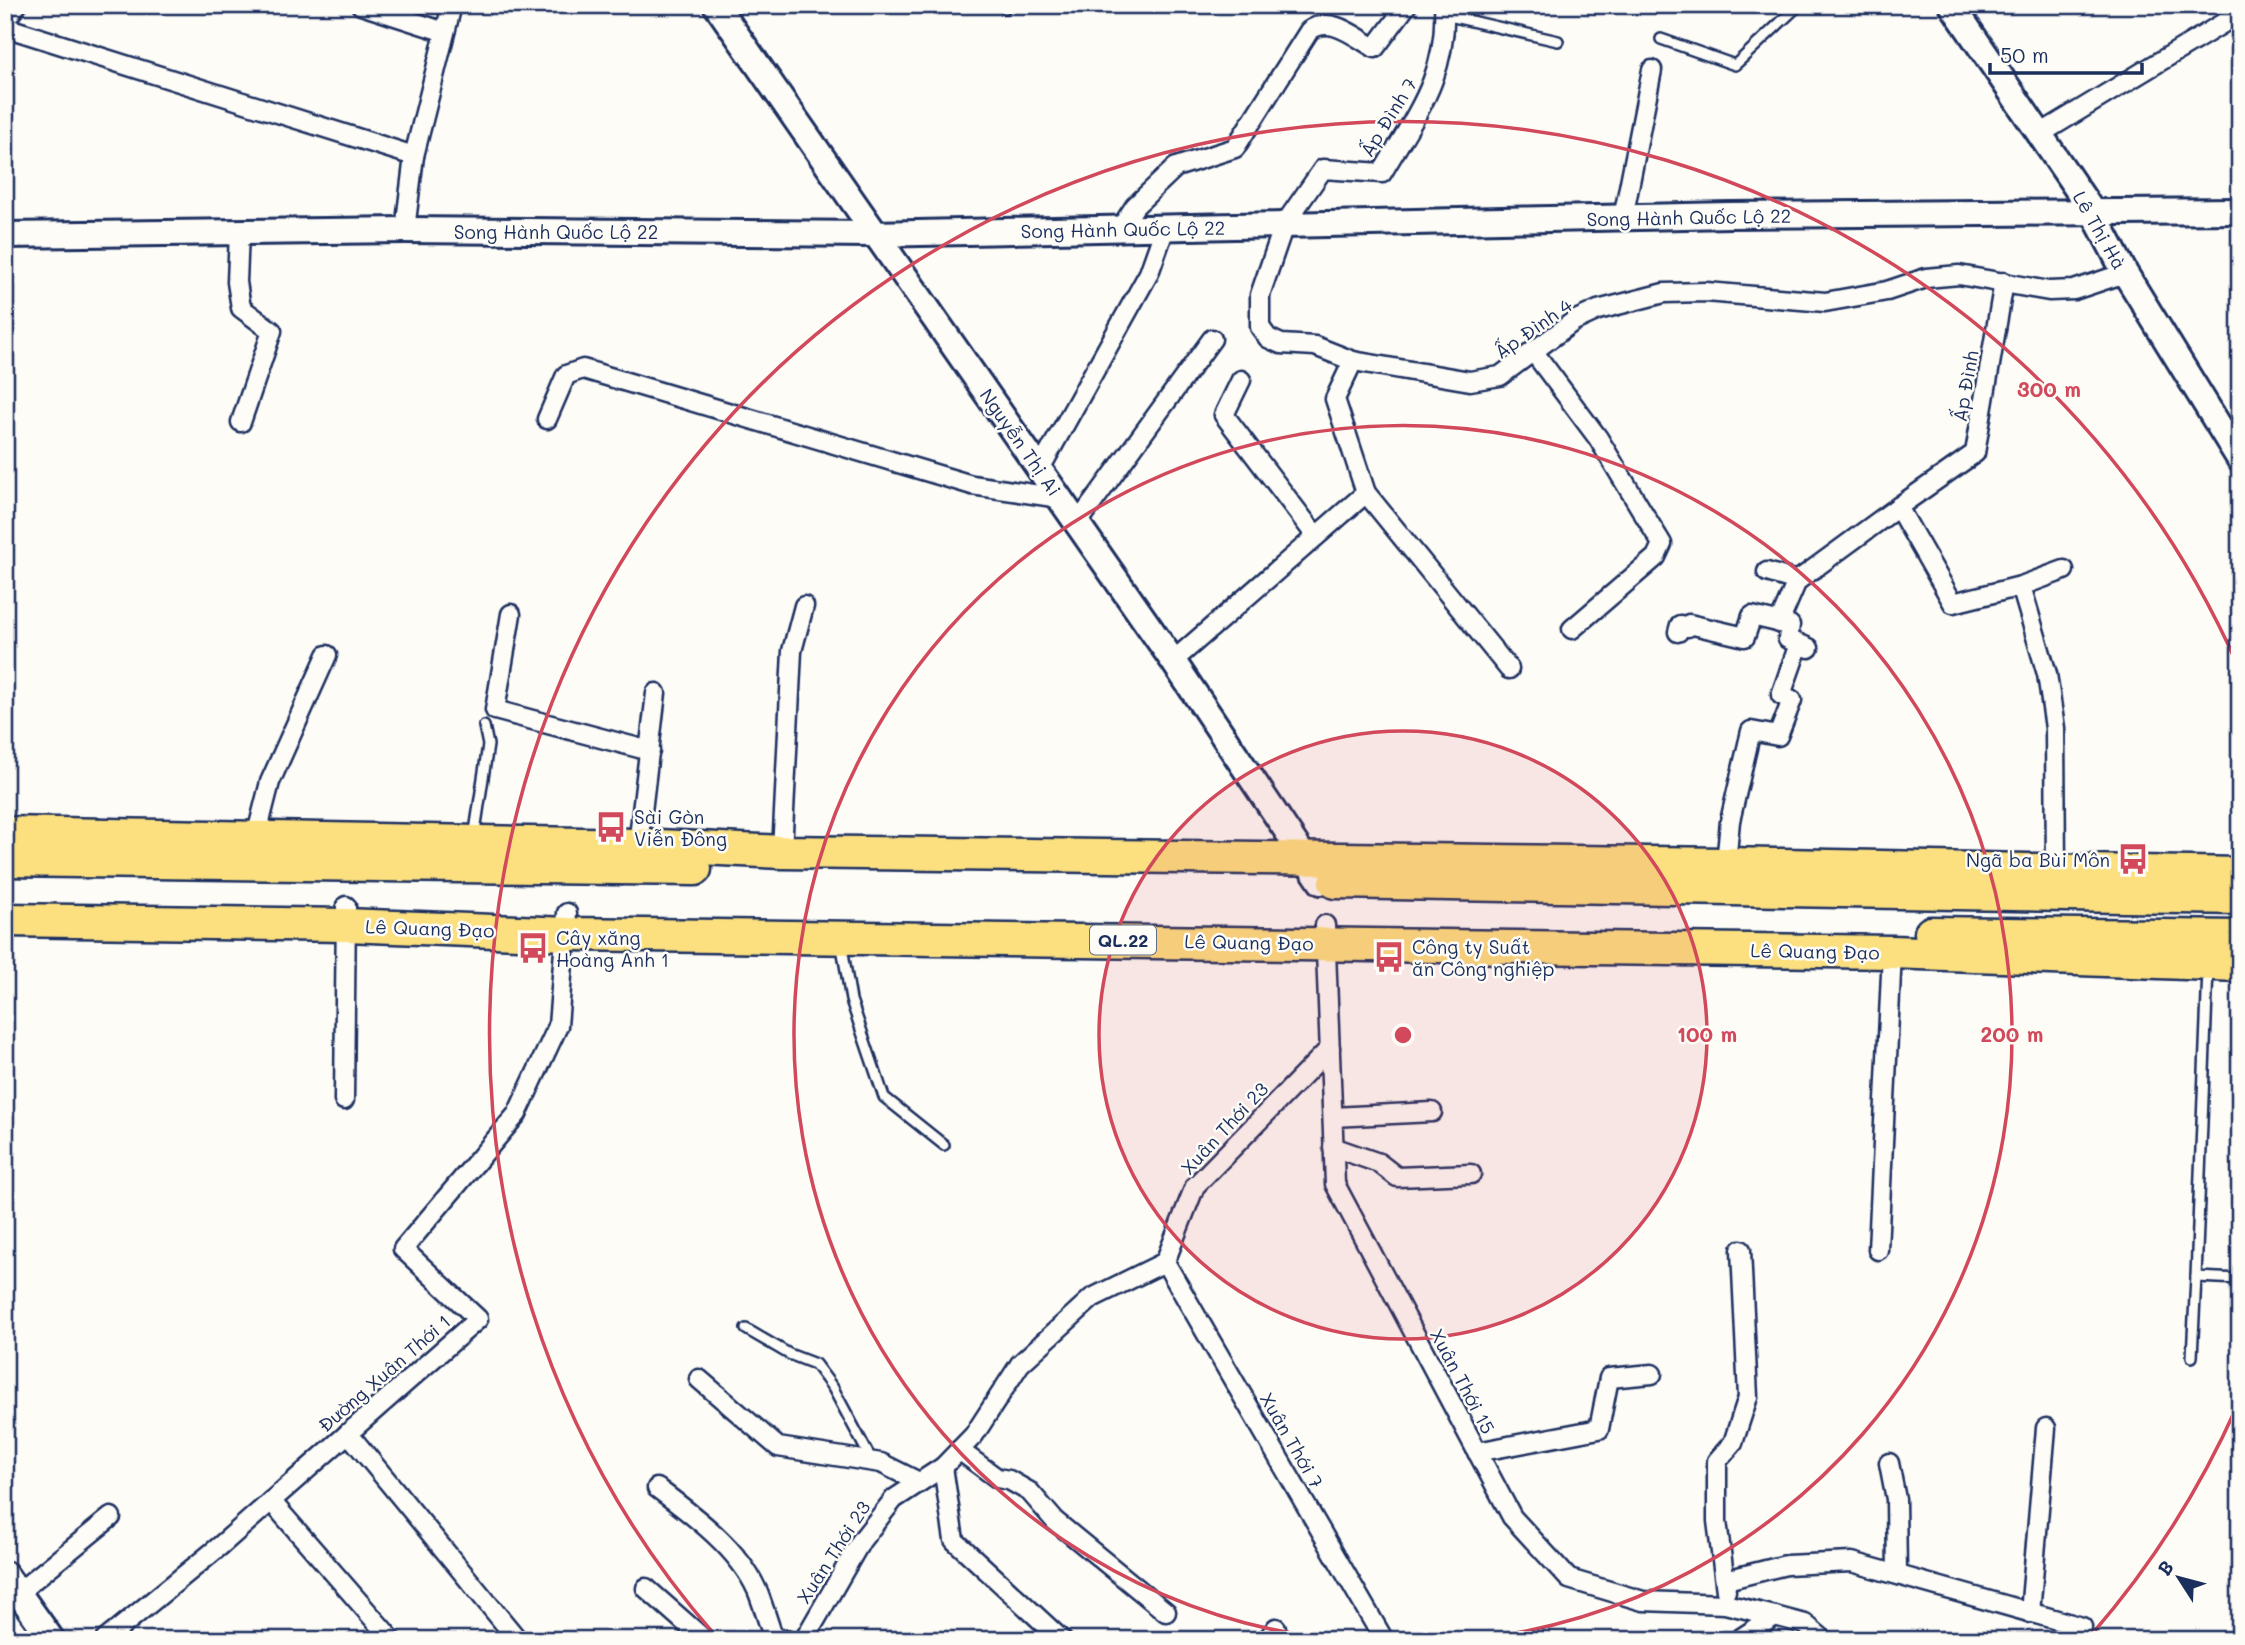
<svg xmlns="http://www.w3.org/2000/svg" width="2245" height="1645" viewBox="0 0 2245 1645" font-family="Mali,sans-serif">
<rect width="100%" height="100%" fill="#fdfcf7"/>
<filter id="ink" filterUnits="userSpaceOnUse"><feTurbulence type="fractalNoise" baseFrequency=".0143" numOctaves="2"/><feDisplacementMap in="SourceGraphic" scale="14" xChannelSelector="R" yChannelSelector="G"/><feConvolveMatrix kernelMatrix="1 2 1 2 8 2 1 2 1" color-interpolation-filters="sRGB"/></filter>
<g filter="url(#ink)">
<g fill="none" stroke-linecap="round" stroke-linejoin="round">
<defs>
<g id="lane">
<path d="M1005 8 1008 5"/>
<path d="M1445 15 1558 41"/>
<path d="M1661 39 1735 65 1799 5"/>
<path d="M474 838 488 745 484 726"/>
<path d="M841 941 851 1000 884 1097 944 1145"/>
<path d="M2208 969 2196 1277 2240 1279"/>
<path d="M746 1329 789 1354 815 1364 833 1388 872 1461"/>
<path d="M2192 1357 2196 1277"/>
</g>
<g id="street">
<path d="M361 5 445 32"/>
<path d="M5 20 17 5"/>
<path d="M5 27 414 156"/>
<path d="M2040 134 2240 13"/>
<path d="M1623 218 1652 70"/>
<path d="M1120 229 1135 206 1176 167 1235 148 1309 31C1330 14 1355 37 1375 48L1407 5"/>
<path d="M405 230 414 156 452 5"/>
<path d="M239 232 237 282 241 308 272 331 241 422"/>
<path d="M2004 282 1975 453 1898 507 1953 603 2021 586 2047 674 2055 728 2056 872"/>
<path d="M1533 351 1598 438 1662 544 1656 557 1572 629"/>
<path d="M1353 361 1315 346 1281 344 1268 338 1260 327V295L1284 225 1323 169 1382 173C1416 114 1448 76 1444 5"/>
<path d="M1241 380 1224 415 1316 536"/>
<path d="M547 419 566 375 583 369 972 485 1060 498"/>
<path d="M1040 469 1149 273 1165 228"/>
<path d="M1366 493 1509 669"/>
<path d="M1077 524 1212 339"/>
<path d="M1767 572 1797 581"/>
<path d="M2021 586 2064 570"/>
<path d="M511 614 495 710 650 751"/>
<path d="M1779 623 1797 581 1898 507"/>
<path d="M1678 632 1680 625 1688 627 1689 624 1745 637 1752 616 1790 625 1788 639 1809 648"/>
<path d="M1173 661 1366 493 1335 399 1353 361 1470 381 1500 376 1574 321 1598 310 1664 293 1706 292 1825 302 1887 291 1926 278 1959 275 2049 291 2074 290 2125 273"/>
<path d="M254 845 270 782 327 655"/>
<path d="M782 852 792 651 804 606"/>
<path d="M637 854 656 693"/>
<path d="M1726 864 1730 821 1751 731 1778 736 1792 700 1781 695 1799 644"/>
<path d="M1325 925 1335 1184 1512 1517 1569 1579 1643 1601 1725 1604 1775 1616 1805 1624 1824 1640"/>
<path d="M344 1100 346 906"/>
<path d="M1333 1117 1432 1112"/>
<path d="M1333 1147 1379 1163 1397 1177 1471 1174"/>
<path d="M1878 1250 1892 952"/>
<path d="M1165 1262 1384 1640"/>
<path d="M699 1379 778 1447 881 1463 919 1482"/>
<path d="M348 1433 518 1640"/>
<path d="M959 1450 997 1478 1009 1480 1030 1492 1055 1521 1166 1612"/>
<path d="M1477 1452 1599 1429 1609 1378 1652 1374"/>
<path d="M1889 1463 1896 1499 1897 1573"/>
<path d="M943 1467 954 1540 1062 1640"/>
<path d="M657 1488C693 1515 738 1548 757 1590 763 1605 768 1621 773 1637L786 1640"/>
<path d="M271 1501 392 1640"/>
<path d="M1726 1580 1786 1565 1852 1562 2082 1627"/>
<path d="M646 1588 705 1640"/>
<path d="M20 1591 111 1517"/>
<path d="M1726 1591 1717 1521V1461L1733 1443 1748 1397 1741 1250"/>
<path d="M2030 1613 2046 1428"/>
<path d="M105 1640 220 1546 478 1319 403 1249 517 1114 558 1026 567 913"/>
<path d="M804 1640 861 1541 894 1499 943 1467 974 1435 1020 1364 1092 1298 1165 1262 1195 1186 1330 1048"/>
<path d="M1267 1640 1276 1628"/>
<path d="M1738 1640 1775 1616"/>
</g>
<g id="secondary">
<path d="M716 5 1173 661 1321 882"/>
<path d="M1952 5 2094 214 2125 273 2240 460"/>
<path d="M5 235 405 230 874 234 1730 215 2240 211"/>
<path d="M5 1574 52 1640"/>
</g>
<g id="highway">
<path d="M5 833 638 845 782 852 1726 864 2240 874"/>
<path d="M5 860 695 869"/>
<path d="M1335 882 2240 898"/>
<path d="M5 920 346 925 568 934 1892 952 2240 965"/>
<path d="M1931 933 2240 937"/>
</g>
</defs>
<use href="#lane" stroke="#1b2f5e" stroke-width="14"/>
<use href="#street" stroke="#1b2f5e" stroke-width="23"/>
<use href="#secondary" stroke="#1b2f5e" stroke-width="30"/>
<use href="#highway" stroke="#1b2f5e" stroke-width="37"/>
<use href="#lane" stroke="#fdfcf7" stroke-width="9"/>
<use href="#street" stroke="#fdfcf7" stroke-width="18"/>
<use href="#secondary" stroke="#fdfcf7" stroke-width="24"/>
<use href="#highway" stroke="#fce080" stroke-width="32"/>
</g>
</g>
<circle cx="1403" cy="1035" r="304" fill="#d1495b" fill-opacity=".12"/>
<g fill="none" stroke="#d1495b" stroke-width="3.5">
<circle cx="1403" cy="1035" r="304"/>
<path d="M1329 1639A609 609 0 1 1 1477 1639"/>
<path d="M2237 1406A913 913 0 0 1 2092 1634M714 1634A913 913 0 1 1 2237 664"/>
</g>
<defs>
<symbol id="bus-bare" viewBox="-9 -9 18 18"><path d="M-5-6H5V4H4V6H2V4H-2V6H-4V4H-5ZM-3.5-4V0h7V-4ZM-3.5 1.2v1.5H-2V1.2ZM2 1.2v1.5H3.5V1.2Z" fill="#d1495b" stroke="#fdfcf7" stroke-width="2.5" paint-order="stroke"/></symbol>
</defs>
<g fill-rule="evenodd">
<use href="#bus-bare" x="589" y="805" width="44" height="44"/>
<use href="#bus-bare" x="2111" y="837" width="44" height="44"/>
<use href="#bus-bare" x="511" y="926" width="44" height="44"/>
<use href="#bus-bare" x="1367" y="935" width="44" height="44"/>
</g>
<g text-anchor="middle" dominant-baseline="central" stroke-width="5" stroke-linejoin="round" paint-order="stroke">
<rect fill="#fdfcf7" stroke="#5f6c8c" stroke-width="2" x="1090" y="925.5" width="66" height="29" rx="5"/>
<g font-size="18" font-weight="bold" fill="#1b2f5e">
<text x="1123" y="940">QL.22</text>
</g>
<g font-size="19" fill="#1b2f5e" stroke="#fdfcf7">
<text transform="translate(1388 117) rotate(-58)">Ấp Đình 7</text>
<text transform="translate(1689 217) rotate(-1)">Song Hành Quốc Lộ 22</text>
<text transform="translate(1123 229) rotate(-1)">Song Hành Quốc Lộ 22</text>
<text transform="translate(2100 230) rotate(60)">Lê Thị Hà</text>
<text x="556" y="231">Song Hành Quốc Lộ 22</text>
<text transform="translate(1533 328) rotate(-35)">Ấp Đình 4</text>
<text transform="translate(1965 386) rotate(-80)">Ấp Đình</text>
<text transform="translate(1021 442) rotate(55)">Nguyễn Thị Ai</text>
<text transform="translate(430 928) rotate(2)">Lê Quang Đạo</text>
<text transform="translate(1249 942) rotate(1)">Lê Quang Đạo</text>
<text transform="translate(1815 951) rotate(1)">Lê Quang Đạo</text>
<text transform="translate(1224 1128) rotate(-47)">Xuân Thới 23</text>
<text transform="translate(384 1373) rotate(-41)">Đường Xuân Thới 1</text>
<text transform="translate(1463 1381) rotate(62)">Xuân Thới 15</text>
<text transform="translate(1292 1440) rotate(60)">Xuân Thới 7</text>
<text transform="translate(833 1552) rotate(-57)">Xuân Thới 23</text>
</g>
<g font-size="19" fill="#1b2f5e" stroke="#fdfcf7" text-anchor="start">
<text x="634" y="816">Sài Gòn<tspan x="634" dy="22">Viễn Đông</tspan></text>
<text x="2110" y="859" text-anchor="end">Ngã ba Bùi Môn</text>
<text x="556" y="937">Cây xăng<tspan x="556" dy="22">Hoàng Anh 1</tspan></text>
<text x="1412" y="946">Công ty Suất<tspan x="1412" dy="22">ăn Công nghiệp</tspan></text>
</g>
</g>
<circle cx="1403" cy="1035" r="10" fill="#d1495b" stroke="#fdfcf7" stroke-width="3.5"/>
<g font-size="21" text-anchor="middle" font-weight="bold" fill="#d1495b" stroke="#fdfcf7" stroke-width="5" stroke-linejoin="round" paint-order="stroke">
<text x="2049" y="397">300 m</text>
<text x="1707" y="1042">100 m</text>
<text x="2012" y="1042">200 m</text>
</g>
<rect width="2245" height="1645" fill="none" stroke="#fdfcf7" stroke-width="28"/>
<rect x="14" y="14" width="2217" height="1617" fill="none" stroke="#1b2f5e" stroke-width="2.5" filter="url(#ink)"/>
<g transform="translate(2179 1578) rotate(306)" stroke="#fdfcf7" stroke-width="5" paint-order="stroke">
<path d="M0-5L12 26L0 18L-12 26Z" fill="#1b2f5e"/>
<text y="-10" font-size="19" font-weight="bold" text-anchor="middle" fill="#1b2f5e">B</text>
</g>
<path d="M1990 63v10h152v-10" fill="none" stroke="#1b2f5e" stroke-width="3.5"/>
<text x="2000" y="63" font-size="21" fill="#1b2f5e" stroke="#fdfcf7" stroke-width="5" paint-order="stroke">50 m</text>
</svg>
